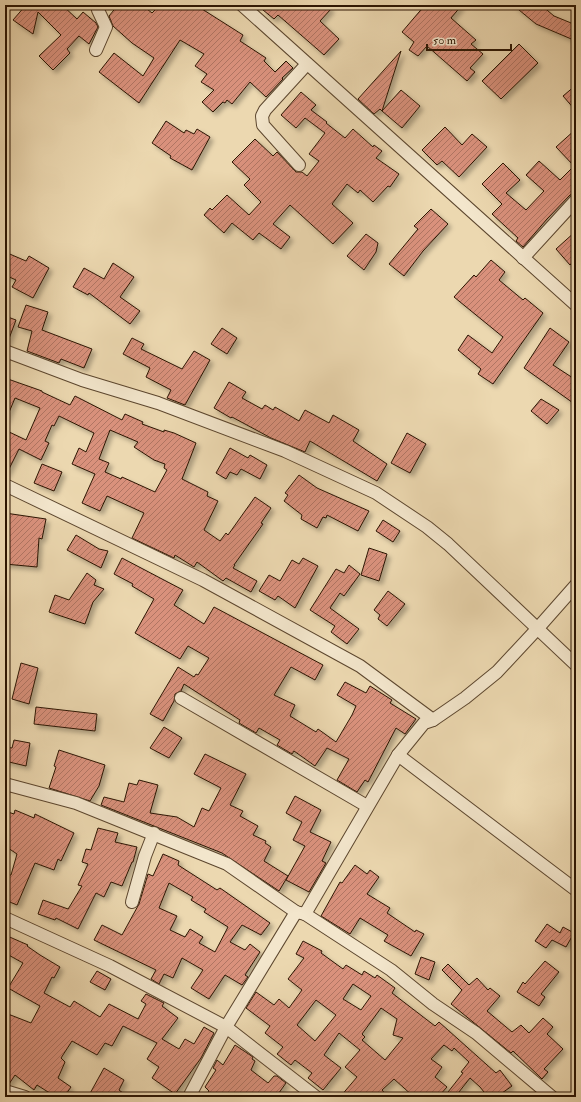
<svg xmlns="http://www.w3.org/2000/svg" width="581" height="1102" viewBox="0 0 581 1102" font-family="'IM FELL Double Pica',serif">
<defs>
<pattern id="building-hatch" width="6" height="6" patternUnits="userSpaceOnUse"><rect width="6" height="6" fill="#d9917b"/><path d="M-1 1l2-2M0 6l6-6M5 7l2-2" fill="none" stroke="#b07563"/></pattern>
<filter id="shadow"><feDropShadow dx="3.5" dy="3.5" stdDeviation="2" flood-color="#0004"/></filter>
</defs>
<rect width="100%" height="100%" fill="#ecd8b0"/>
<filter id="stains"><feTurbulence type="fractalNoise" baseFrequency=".005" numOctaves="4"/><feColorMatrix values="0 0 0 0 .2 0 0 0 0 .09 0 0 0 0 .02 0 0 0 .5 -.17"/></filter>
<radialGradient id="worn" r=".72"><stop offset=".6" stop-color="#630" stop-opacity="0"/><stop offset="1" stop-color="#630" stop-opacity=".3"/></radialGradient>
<g fill="url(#building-hatch)" stroke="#2c1502" fill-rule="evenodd" filter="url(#shadow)">
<path d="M26 5H62L77 19 83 12 96 23 98 27 89 44 79 36 67 49 70 53 53 70 39 56 61 35 38 12 33 34 13 20Z"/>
<path d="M118 5H142L152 13 160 5H205L202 9 243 35 240 41 266 58 264 61 275 72 286 61 293 68 282 78 283 79 266 97 250 82 232 104 227 100 225 103 223 102 213 112 202 102 214 90 201 82 207 74 195 66 204 54 180 40 139 103 99 72 114 53 143 76 154 58 132 43 113 26 109 16Z"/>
<path d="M267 5H327L331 9 320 21 339 39 324 55 278 15 274 19 263 10Z"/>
<path d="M425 5H462L451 18 476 40 471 44 483 54 470 68 475 72 467 81 427 46 418 56 409 50 414 42 402 32Z"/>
<path d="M513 5H541L554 16 576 25V41L536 24Z"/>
<path d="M519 44 538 63 501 99 482 81Z"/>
<path d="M401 51 382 111 380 109 374 114 358 99Z"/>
<path d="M576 85V111L563 96Z"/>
<path d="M401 90 420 106 402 128 382 111Z"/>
<path d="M301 92 316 105 311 110 327 122 326 123 345 138 353 129 373 147 374 145 382 151 376 158 399 174 390 187 388 186 373 202 360 190 358 193 347 184 332 204 353 223 333 244 290 205 273 224 290 237 281 249 259 233 253 240 232 223 224 233 204 215 210 208 212 210 227 195 249 215 261 202 244 185 250 179 232 162 255 139 273 156 277 152 296 172H302L307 176 319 161 309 154 325 133 305 118 296 128 281 115Z"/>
<path d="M166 121 184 133 186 130 194 134 197 129 210 137 192 170 170 158 171 156 152 143Z"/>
<path d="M445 127 462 145 472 134 487 147 459 177 442 161 437 165 422 150Z"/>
<path d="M576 129V193L570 195 547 219 523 247 516 241 518 238 492 214 502 204 482 184 503 163 520 180 506 193 526 210 544 191 526 175 539 161 560 180 574 166 556 147Z"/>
<path d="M431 209 448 224 423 251 404 276 389 264 418 229 414 226Z"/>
<path d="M576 231V259L570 265 556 249Z"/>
<path d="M366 234 378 243 376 252 364 270 347 256Z"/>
<path d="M5 252 26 261 29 256 49 268 33 298 12 287 16 280 5 275Z"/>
<path d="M491 260 505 272 499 280 523 300 525 298 543 313 493 384 478 374 481 369 458 350 468 335 492 353 503 337 454 297 474 275 476 277Z"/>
<path d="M113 263 134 277 120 297 140 311 130 324 89 293 88 295 73 287 84 268 104 279Z"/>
<path d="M26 305 48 312 42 330 92 349 84 368 61 359 59 363 27 351 32 331 18 327Z"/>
<path d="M5 316 16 320 7 344H5Z"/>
<path d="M222 328 237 338 227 354 211 344Z"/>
<path d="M550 328 569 342 553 365 576 380V405L524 368Z"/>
<path d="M132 338 144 344 141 349 182 369 194 351 210 360 185 405 167 398 171 390 146 377 150 368 123 354Z"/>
<path d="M5 378 42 391V392L70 405 75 396 122 420 125 414 143 422 142 424 164 432V430L174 433 196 443 182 479 208 492 207 496 218 501 204 530 220 541 226 533 228 535 255 497 271 508 261 523 263 524 234 565H235L233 568 257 581 251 592 226 578 223 581 197 562 194 567 175 555 174 558 132 538 144 513 107 496 100 511 82 503 95 474 72 464 79 448 86 452 94 433 59 416 54 426 52 425 45 441 49 443 41 460 19 449 5 477V430L26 440 40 408 15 398 5 422ZM110 430 138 442 134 447 154 460 165 464 164 468 167 470 155 492 122 477 121 479 105 472 109 463 99 459Z"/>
<path d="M229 382 246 392 242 398 262 409 265 405 273 410 275 407 299 421 305 410 329 423 333 415 359 430 353 441 387 464 377 481 310 441 305 452 271 438 232 417 231 418 214 408Z"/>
<path d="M541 399 559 410 547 424 531 411Z"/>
<path d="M407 433 426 444 410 473 391 463Z"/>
<path d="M230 448 248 458 250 455 267 465 260 479 241 469 237 475 230 472 226 479 216 473Z"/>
<path d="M42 464 62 472 54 491 34 483Z"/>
<path d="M299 475 317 488 369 511 358 531 327 515 326 518 323 517 317 528 301 519 302 515 284 501 288 495 285 493Z"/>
<path d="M5 513 46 519 42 539 39 538 37 567 5 564Z"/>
<path d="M383 520 400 531 393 542 376 531Z"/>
<path d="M76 535 99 549 108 551 101 568 67 550Z"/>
<path d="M369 548 387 554 379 581 361 575Z"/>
<path d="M122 558 183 590 174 605 204 624 214 607 323 665 315 680 291 667 274 695 295 705 290 716 316 732 318 729 336 742 352 715 356 706 337 695 345 682 366 693 370 686 392 700 390 703 416 719 405 734 396 728 368 782 365 780 357 792 337 780 349 759 327 748 315 766 294 751 292 754 277 745 280 740 259 728 256 733 239 723 240 720 184 684 181 691 175 694 174 701 163 721 150 714 178 667 194 677 196 674 198 675 209 658 188 646 180 659 135 633 154 599 132 586 133 584 114 574Z"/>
<path d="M303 558 318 566 295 608 278 596 275 600 259 591 269 575 280 581 292 560 299 564Z"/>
<path d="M349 565 360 574 344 596 340 593 330 608 359 629 347 644 331 632 335 626 310 610 336 569 344 573Z"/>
<path d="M87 573 96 580 94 585 104 589 93 602 85 624 49 612 55 595 69 600Z"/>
<path d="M388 591 405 604 387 626 378 619 380 615 374 610Z"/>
<path d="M21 663 38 668 29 704 12 699Z"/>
<path d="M36 707 97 714 95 731 34 724Z"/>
<path d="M164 727 182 738 169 758 150 748Z"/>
<path d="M14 740 30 743 26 766 5 761V747L12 748Z"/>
<path d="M59 750 105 765 99 786 90 801 49 788 56 767 54 766Z"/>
<path d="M205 754 246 774 230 805 243 811 240 816 258 826 253 835 266 841 265 843 271 847 264 861 288 876 279 891 222 853 101 805 104 797 124 802 129 783 137 785 139 780 158 785 150 813 177 817 194 827 202 808 209 811 221 788 194 774Z"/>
<path d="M295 796 321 810 310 832 331 842 322 861 326 863 309 892 286 880 305 846 293 840 302 822 286 813Z"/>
<path d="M15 810 34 818 35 814 74 833 61 861 58 859 54 870 35 863 17 905 5 900V885L9 875H11L17 854 5 846V811L14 814Z"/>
<path d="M98 828 118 833 115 842 137 847 133 862H132L122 886 111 882 104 897 96 893 78 929 56 918 55 920 38 914 43 900 68 909 70 906 82 886 78 885 88 864 82 862 86 849 91 850Z"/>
<path d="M163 854 179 861 178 865 217 890 220 888 270 923 261 935 242 925 230 942 245 950 250 944 260 952 245 975 248 977 242 985 225 975 209 999 191 988 203 970 182 958 173 978 164 974 159 984 151 979 156 970 94 940 102 925 122 935 139 904 148 874 153 876ZM169 883 193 897 191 900 206 909 204 912 228 927 215 952 199 943 203 937 190 929 185 937 170 930 177 916 159 908Z"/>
<path d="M355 865 367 874 370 870 379 877 367 894 390 908 387 913 415 932 416 930 424 934 411 956 384 941 388 935 360 918 350 934 321 916 340 882 342 883Z"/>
<path d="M547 924 560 933 563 927 574 933 566 947 552 940 546 948 535 941Z"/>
<path d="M5 935 28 945 27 946 40 955 60 967 54 978 52 977 44 993 70 1007 74 1001 100 1017 109 1004 138 1019 146 1004 141 1001 146 994 164 1003 162 1006 178 1018 162 1039 179 1049 185 1039 194 1044 204 1027 214 1033 201 1058 175 1094 152 1078 159 1067 147 1059 157 1043 123 1026 112 1046 105 1043 97 1055 72 1041 61 1058 65 1062 58 1078 71 1087 64 1097H56L37 1085 34 1090 15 1075 9 1084H5V1021L8 1014 31 1023 40 1006 8 988 23 963 5 953Z"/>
<path d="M303 941 322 951 321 953 343 969 346 965 362 975 364 971 375 978 377 975 395 988 392 993 435 1026 439 1022 496 1073 500 1070 512 1086 502 1093 506 1097H488L480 1087 470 1078 455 1097 448 1092 463 1073 461 1072 469 1062 454 1048 452 1051 444 1045 431 1059 442 1067 435 1077 447 1087 438 1097H414L394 1079 382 1090 388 1097H340L357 1077 345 1067 360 1050 339 1033 324 1055 341 1068 323 1090 308 1078 312 1073 295 1060 291 1065 277 1054 283 1047 265 1033 270 1026 246 1008 256 992 274 1005 279 999 289 1008 302 990 288 979 304 958 296 954ZM353 984 371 996 361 1010 343 999ZM316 1000 336 1015 315 1041 297 1025ZM381 1008 397 1019 393 1035 403 1038 385 1060 362 1040 365 1037 362 1034Z"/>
<path d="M421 957 435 962 429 980 415 974Z"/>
<path d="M545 961 559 972 541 994 545 997 539 1006 517 992 523 982 525 984Z"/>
<path d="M448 964 469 985 477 978 488 990 490 988 500 996 487 1011 512 1032 521 1025 529 1033 543 1018 553 1027 547 1034 563 1049 544 1069 548 1072 542 1079 513 1051 511 1053 451 1004 462 990 442 970Z"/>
<path d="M97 971 111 979 105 990 90 982Z"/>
<path d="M235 1045 253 1057 252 1059 255 1061 251 1070 268 1083 274 1076H277L286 1083 276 1097H205L209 1091 205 1087 216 1070 213 1068 217 1060 223 1065Z"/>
<path d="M104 1068 124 1080 119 1090 128 1097H88Z"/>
</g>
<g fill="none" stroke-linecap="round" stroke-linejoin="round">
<defs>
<g id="minor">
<path d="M242 5 576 305"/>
<path d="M96 50 106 27 98 10V5"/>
<path d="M299 165 263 125 262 116 265 110 307 64"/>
<path d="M523 258 576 200"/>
<path d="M5 351 82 380 158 403 285 451 376 493 427 527 448 544 576 665"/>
<path d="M5 485 203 580 360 666 433 720"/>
<path d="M181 698 367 806"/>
<path d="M398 755 576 890"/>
<path d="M5 784 76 803 227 864 296 912 305 914 391 970 433 1004 476 1033 552 1097"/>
<path d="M132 902 145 856 154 833"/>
<path d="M305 914 398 755 424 723 433 720 465 698 497 672 538 628 576 585"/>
<path d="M5 918 110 966 226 1027 316 1097"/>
<path d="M5 1091 25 1097"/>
<path d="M189 1097 226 1027 296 912"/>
</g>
</defs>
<use href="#minor" stroke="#5c462e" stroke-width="14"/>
<use href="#minor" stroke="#f3e6cc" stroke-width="12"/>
</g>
<rect width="581" height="1102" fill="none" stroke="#ecd8b0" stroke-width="20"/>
<rect x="6" y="6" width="569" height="1090" fill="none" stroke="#2c1502" stroke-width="2"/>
<rect x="10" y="10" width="561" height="1082" fill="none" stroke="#2c1502"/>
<path d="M427 44v6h84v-6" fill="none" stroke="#2c1502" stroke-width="2"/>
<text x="433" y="44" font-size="12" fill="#2c1502" stroke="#f3e6cc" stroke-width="3" paint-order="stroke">50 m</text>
<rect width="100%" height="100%" filter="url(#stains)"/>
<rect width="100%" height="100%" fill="url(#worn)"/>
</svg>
